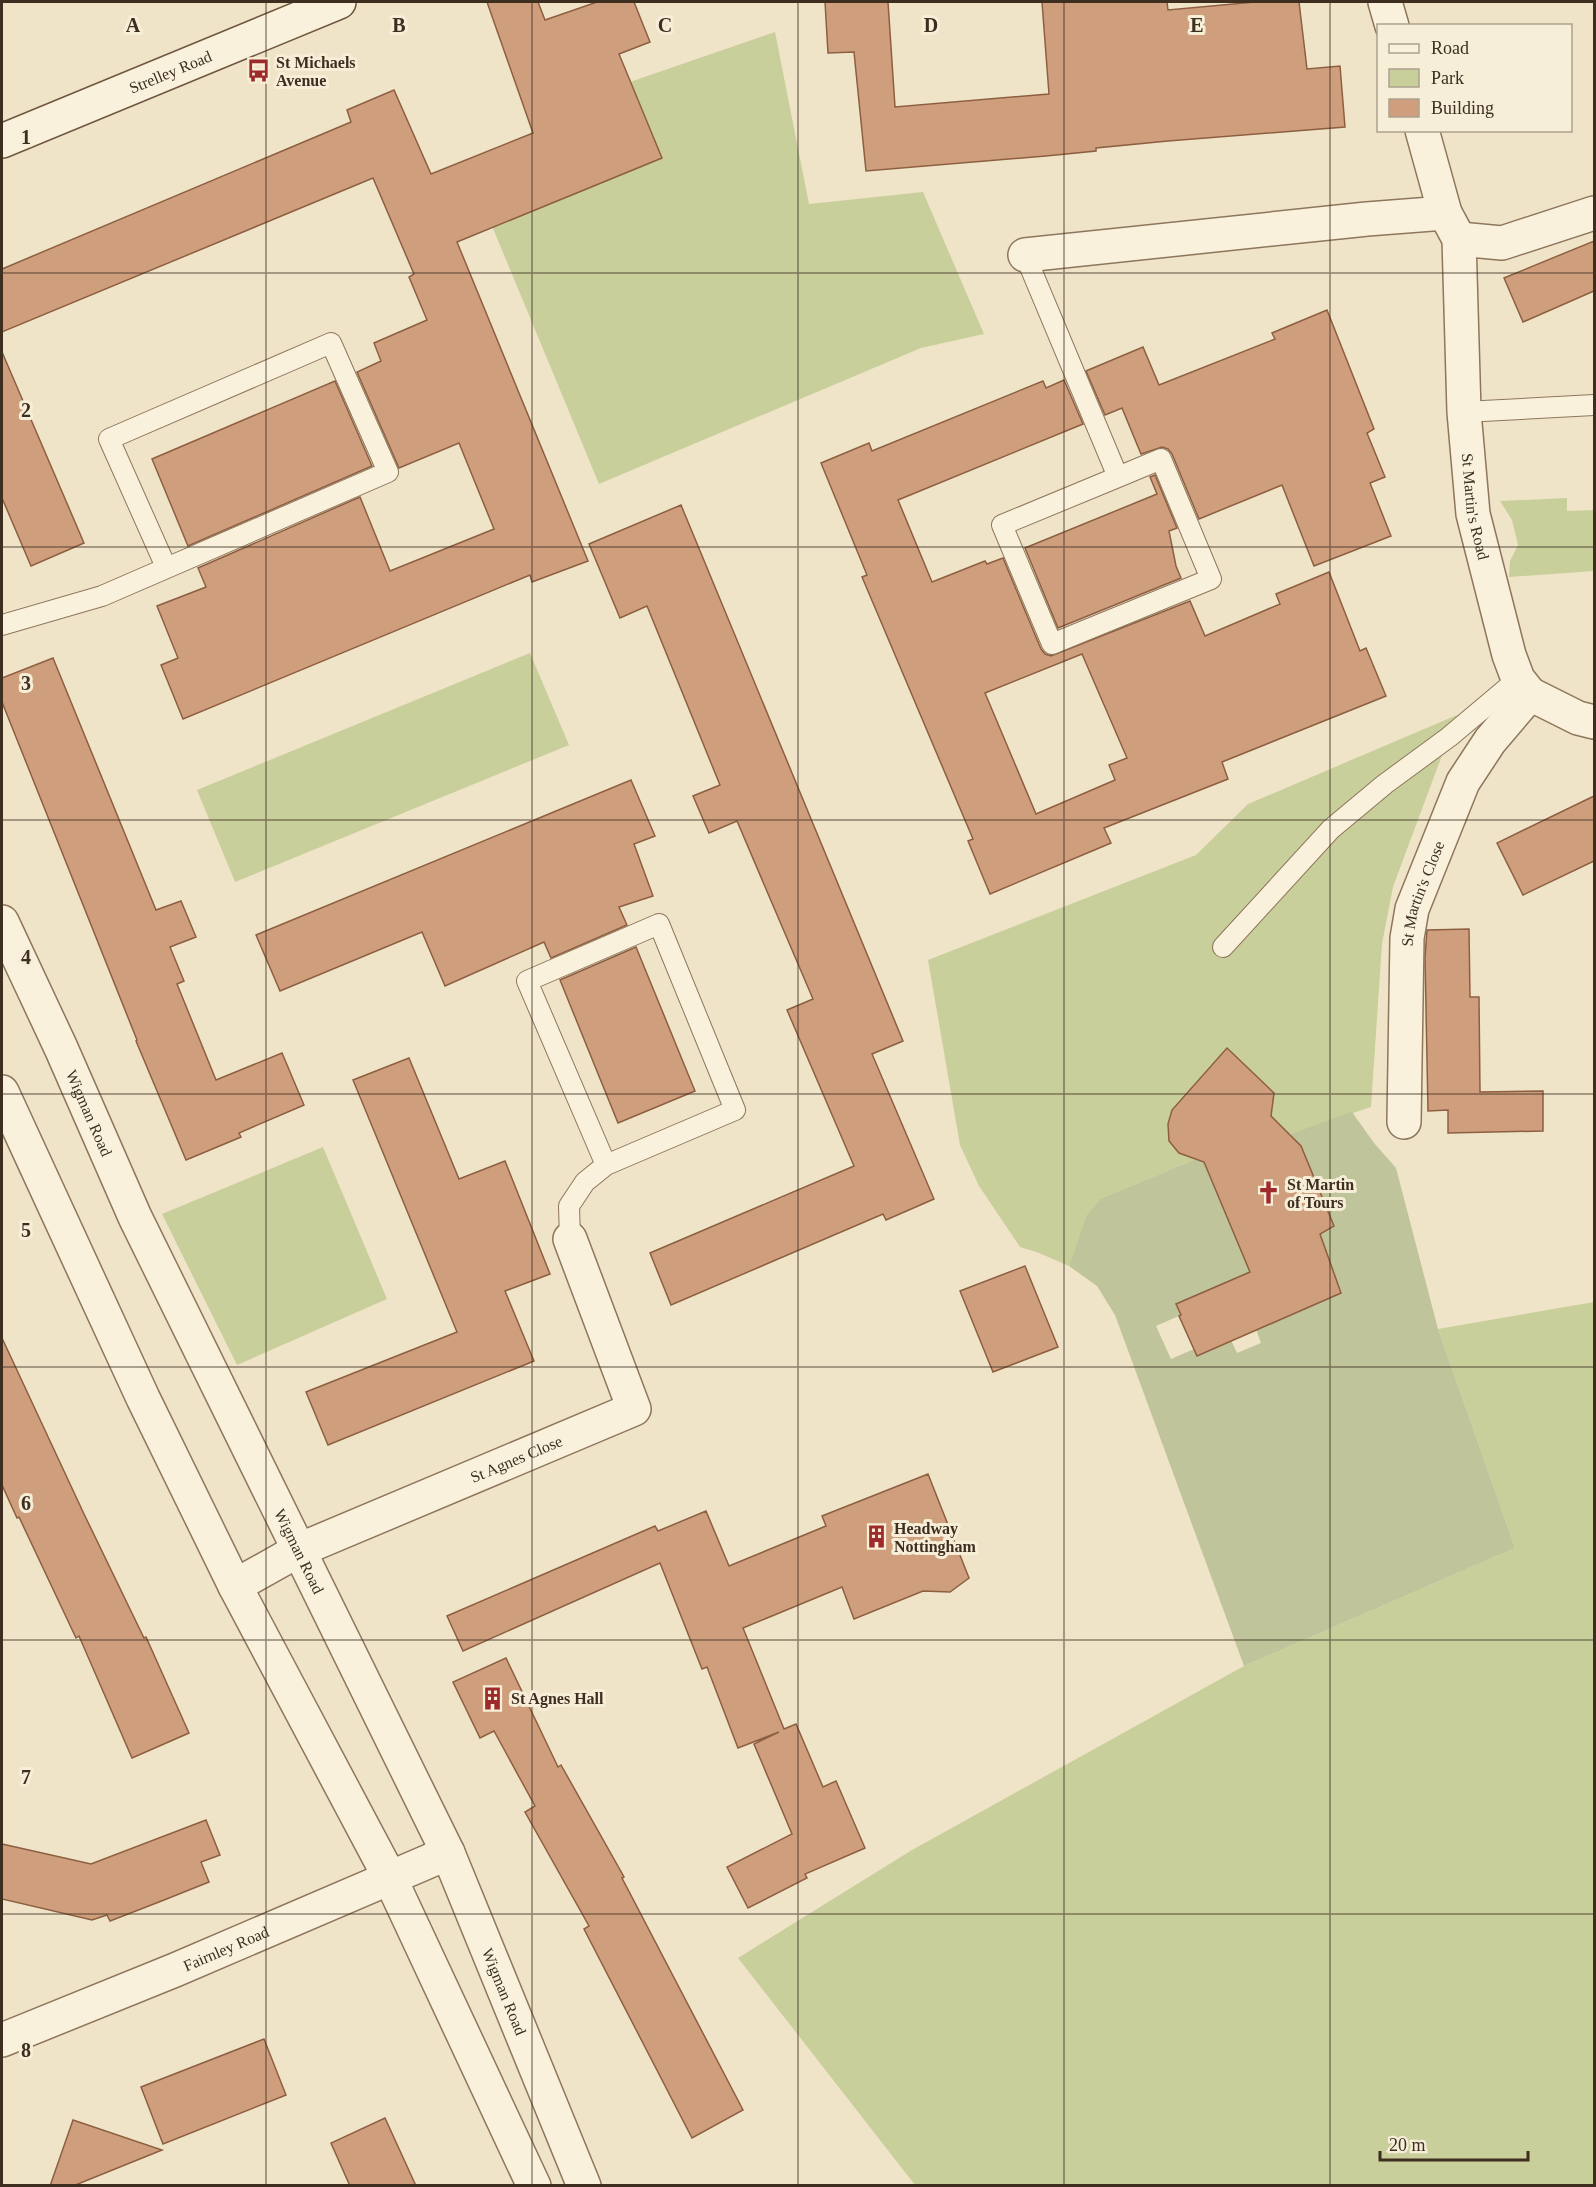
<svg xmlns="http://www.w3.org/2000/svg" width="1596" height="2187" viewBox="0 0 1596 2187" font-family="'Times New Roman',serif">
<rect width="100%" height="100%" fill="#f0e4c8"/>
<g fill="#c9cf9b">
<path d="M775 32 809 204 923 192 984 334 921 348 599 484 492 226 662 158 630 82Z"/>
<path d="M1567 498V511L1594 510V571L1509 577 1510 561 1518 545 1512 520 1500 501Z"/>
<path d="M530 653 569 745 235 882 197 790Z"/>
<path d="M1457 715 1393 887 1382 944 1371 1107 1290 1134 1270 1115 1273 1097 1272 1091 1227 1048 1172 1110 1168 1124 1169 1141 1179 1153 1196 1159 1102 1198 1080 1237 1069 1266 1039 1253 1020 1247 979 1186 960 1145 928 960 1196 855 1248 804Z"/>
<path d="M323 1147 387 1299 237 1365 162 1214Z"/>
<path d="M1594 1302V2185H915L738 1958 912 1850 1244 1666 1515 1548 1438 1329Z"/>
</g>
<path fill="#bfc49a" d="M1352 1112 1374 1143 1396 1168 1438 1329 1515 1548 1244 1666 1115 1315 1097 1286 1069 1266 1087 1215 1102 1198 1196 1159 1203 1160 1247 1264 1253 1271 1176 1304 1181 1315 1156 1326 1171 1359 1194 1349 1197 1356 1231 1340 1237 1353 1261 1343 1256 1329 1320 1234 1334 1226 1301 1146 1290 1134Z"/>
<g fill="#cf9f7d" stroke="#8d5f41" stroke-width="1.5" fill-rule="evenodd">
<path d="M487 2H538L545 20 597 2H634L650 42 619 54 662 158 457 242 588 561 532 582 530 575 183 719 161 665 178 658 157 606 206 587 198 568 360 497 390 571 494 529 459 443 399 468 357 372 381 361 374 343 427 320 409 277 414 274 373 178 2 332V269L351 122 347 110 394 90 431 174 533 133Z"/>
<path d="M825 2H888L895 107 1049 94 1042 2H1167L1168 10 1255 2H1299L1307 69 1340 66 1345 127 1168 141 1096 148V151L1046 156 866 171 854 52 828 53Z"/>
<path d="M1594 241V291L1523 322 1504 278Z"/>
<path d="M1327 310 1374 429 1367 433 1385 477 1370 483 1391 536 1314 566 1282 485 1199 519 1172 454 1168 449 1162 447 1141 454 1122 408 1105 415 1086 371 1143 347 1159 385 1275 339 1272 333Z"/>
<path d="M2 352 84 543 31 566 2 498Z"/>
<path d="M1064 380 1083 424 898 500 932 582 985 561 987 564 1003 558 1041 649 1045 654 1051 656 1190 601 1205 636 1280 604 1276 594 1329 572 1360 651 1366 648 1386 696 1222 762 1228 779 1104 828 1111 843 990 894 968 841 973 839 862 577 867 575 821 463 869 443 872 451 1043 381 1046 388ZM1082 654 1127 758 1109 765 1115 780 1036 814 985 693Z"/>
<path d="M335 381 372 466 188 546 152 459Z"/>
<path d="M1155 475 1177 528 1169 531 1176 566 1181 578 1058 628 1025 548 1157 494 1150 477Z"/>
<path d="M681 505 903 1041 872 1054 934 1199 886 1220 883 1214 671 1305 650 1253 854 1166 787 1010 813 999 737 821 709 833 693 796 720 785 647 606 620 618 589 544Z"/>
<path d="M53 658 156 910 181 901 196 937 170 947 184 981 177 984 216 1080 282 1053 304 1105 239 1133 241 1137 186 1160 136 1041 137 1040 2 702V678Z"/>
<path d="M631 780 655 836 634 844 653 896 619 907 627 925 551 958 544 942 445 986 422 932 280 991 256 935Z"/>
<path d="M1594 796V861L1523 895 1497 843Z"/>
<path d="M1469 929 1470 997H1479L1480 1092 1543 1091V1131L1448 1133V1110L1428 1111 1425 957 1427 930Z"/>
<path d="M636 947 695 1091 618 1123 560 980Z"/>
<path d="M1227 1048 1274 1093 1271 1116 1301 1146 1334 1226 1320 1234 1341 1293 1197 1356 1179 1316 1181 1315 1176 1304 1250 1272 1204 1162 1179 1153 1169 1141 1168 1124 1172 1110Z"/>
<path d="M409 1058 459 1179 505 1161 550 1274 505 1291 534 1361 328 1445 306 1392 457 1332 353 1080Z"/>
<path d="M1025 1266 1058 1347 993 1372 960 1291Z"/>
<path d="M2 1338 84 1514 144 1638 146 1637 189 1733 132 1758 79 1636 76 1638 19 1517 17 1518 2 1485Z"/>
<path d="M928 1474 969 1578 950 1592 923 1591 854 1619 842 1587 743 1628 784 1729 796 1724 823 1787 836 1781 865 1848 805 1874 807 1878 748 1908 727 1867 792 1834 754 1744 779 1732 738 1748 707 1667 702 1669 660 1563 463 1651 447 1616 655 1526 658 1531 706 1511 729 1566 826 1526 822 1516Z"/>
<path d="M506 1658 558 1767 561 1765 624 1877 622 1878 743 2110 692 2138 584 1929 589 1926 525 1812 535 1806 494 1731 480 1738 453 1682Z"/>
<path d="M206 1820 220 1855 201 1862 209 1882 159 1902 110 1921 107 1915 92 1920 2 1899V1844L91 1864Z"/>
<path d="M264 2039 286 2095 163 2144 141 2087Z"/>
<path d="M385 2118 416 2186H350L331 2143Z"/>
<path d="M73 2120 162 2150 73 2186H50Z"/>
</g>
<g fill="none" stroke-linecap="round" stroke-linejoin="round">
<defs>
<g id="service">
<path d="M1025 255 1118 477 1161 459 1211 579 1052 644 1002 525 1118 477"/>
<path d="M1464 412 1594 405"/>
<path d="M2 625 102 596 388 472 331 343 109 439 166 567"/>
<path d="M1223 947 1331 829 1385 784 1449 737 1518 679"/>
<path d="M570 1239 569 1206 585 1182 606 1165 735 1110 659 924 527 981 606 1165"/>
</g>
<g id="minor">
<path d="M1385 2 1392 26"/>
<path id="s1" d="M1422 130 1445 213 1459 239 1464 412 1473 514 1509 655 1518 679 1530 694 1578 718 1594 722"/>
<path d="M1459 239 1502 243 1594 213"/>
<path d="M1025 255 1367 219 1445 213"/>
<path id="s2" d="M1404 1122 1407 938 1412 909 1463 782 1490 741 1530 694"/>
<path id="s3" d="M235 1586 299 1550 634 1409 570 1239"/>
<path id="s4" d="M2 2040 175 1970 448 1853"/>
</g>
<g id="tertiary">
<path id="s5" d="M2 922 61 1048 135 1217 448 1853 584 2186"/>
<path d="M2 1092 143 1398 235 1586 390 1878 534 2186"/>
</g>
<g id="secondary">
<path id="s6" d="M2 141 339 2"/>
</g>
</defs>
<use href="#service" stroke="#8d765c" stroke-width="22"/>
<use href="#minor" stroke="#8d765c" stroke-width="36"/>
<use href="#tertiary" stroke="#8d765c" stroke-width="36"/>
<use href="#secondary" stroke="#6f573f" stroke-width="36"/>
<use href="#service" stroke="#faf1dc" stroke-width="20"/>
<use href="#minor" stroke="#faf1dc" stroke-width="33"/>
<use href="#tertiary" stroke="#faf1dc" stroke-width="33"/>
<use href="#secondary" stroke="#faf1dc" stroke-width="33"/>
</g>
<path fill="none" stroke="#3d2e20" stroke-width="1.5" stroke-opacity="0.55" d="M266 2V2186M532 2V2186M798 2V2186M1064 2V2186M1330 2V2186M2 273H1594M2 547H1594M2 820H1594M2 1094H1594M2 1367H1594M2 1640H1594M2 1914H1594"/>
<defs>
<symbol id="bus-bare" viewBox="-9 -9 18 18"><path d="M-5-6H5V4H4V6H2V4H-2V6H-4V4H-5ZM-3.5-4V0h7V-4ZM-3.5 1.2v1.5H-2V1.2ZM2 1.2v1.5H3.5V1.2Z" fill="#9e2a2b" stroke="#f7eed8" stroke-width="2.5" paint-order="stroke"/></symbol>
<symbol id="church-bare" viewBox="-9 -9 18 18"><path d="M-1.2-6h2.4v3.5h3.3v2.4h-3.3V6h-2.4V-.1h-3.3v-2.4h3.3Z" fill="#9e2a2b" stroke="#f7eed8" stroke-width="2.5" paint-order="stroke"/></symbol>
<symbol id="building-bare" viewBox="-9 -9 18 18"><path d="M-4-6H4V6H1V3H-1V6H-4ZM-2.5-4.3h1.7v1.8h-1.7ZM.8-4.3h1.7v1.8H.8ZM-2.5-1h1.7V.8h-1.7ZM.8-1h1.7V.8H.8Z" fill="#9e2a2b" stroke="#f7eed8" stroke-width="2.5" paint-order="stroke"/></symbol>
</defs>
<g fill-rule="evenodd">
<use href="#bus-bare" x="242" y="54" width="33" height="33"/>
<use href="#church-bare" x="1252" y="1176" width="33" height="33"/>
<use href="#building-bare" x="860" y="1520" width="33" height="33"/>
<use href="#building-bare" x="476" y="1682" width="33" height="33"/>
</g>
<g text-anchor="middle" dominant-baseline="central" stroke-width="6" stroke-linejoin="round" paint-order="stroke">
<g font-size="16" font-weight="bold" fill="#3d2e20" stroke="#f7eed8" text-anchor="start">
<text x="276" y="62">St Michaels<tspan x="276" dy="18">Avenue</tspan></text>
<text x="1287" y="1184">St Martin<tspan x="1287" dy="18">of Tours</tspan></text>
<text x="894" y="1528">Headway<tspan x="894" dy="18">Nottingham</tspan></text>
<text x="511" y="1698">St Agnes Hall</text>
</g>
<g font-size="16" fill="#3d2e20" stroke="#f7eed8">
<text stroke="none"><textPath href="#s6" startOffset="182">Strelley Road</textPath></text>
<text stroke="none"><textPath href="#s1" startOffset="384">St Martin's Road</textPath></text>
<text stroke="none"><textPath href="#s2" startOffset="231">St Martin's Close</textPath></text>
<text stroke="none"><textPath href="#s5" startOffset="210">Wigman Road</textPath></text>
<text stroke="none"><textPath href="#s3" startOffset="309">St Agnes Close</textPath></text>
<text stroke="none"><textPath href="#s5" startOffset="696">Wigman Road</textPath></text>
<text stroke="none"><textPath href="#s4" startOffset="242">Fairnley Road</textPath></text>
<text stroke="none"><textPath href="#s5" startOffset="1182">Wigman Road</textPath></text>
</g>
</g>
<g font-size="20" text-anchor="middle" font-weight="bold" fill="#3d2e20" stroke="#f7eed8" stroke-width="6" stroke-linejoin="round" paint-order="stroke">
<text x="133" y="32">A</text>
<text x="399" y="32">B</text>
<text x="665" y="32">C</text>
<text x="931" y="32">D</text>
<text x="1197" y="32">E</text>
<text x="26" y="144">1</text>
<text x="26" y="417">2</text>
<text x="26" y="690">3</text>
<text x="26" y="964">4</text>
<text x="26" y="1237">5</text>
<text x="26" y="1510">6</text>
<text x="26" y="1784">7</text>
<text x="26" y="2057">8</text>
</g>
<rect width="1596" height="2187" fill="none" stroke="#3d2e20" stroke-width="6"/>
<rect x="1377" y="24" width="195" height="108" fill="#f7eed8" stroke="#ada18e" stroke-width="1.5"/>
<rect x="1389" y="44" width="30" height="9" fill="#faf1dc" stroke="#ada18e" stroke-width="1.5"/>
<text x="1431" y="54" font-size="18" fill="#3d2e20">Road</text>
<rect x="1389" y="69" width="30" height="18" fill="#c9cf9b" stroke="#ada18e" stroke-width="1.5"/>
<text x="1431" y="84" font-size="18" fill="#3d2e20">Park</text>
<rect x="1389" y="99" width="30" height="18" fill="#cf9f7d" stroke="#ada18e" stroke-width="1.5"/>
<text x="1431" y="114" font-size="18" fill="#3d2e20">Building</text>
<path d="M1380 2151v9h148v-9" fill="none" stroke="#3d2e20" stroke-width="3"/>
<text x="1389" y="2151" font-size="18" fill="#3d2e20" stroke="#f7eed8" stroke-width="4.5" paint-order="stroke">20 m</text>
</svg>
